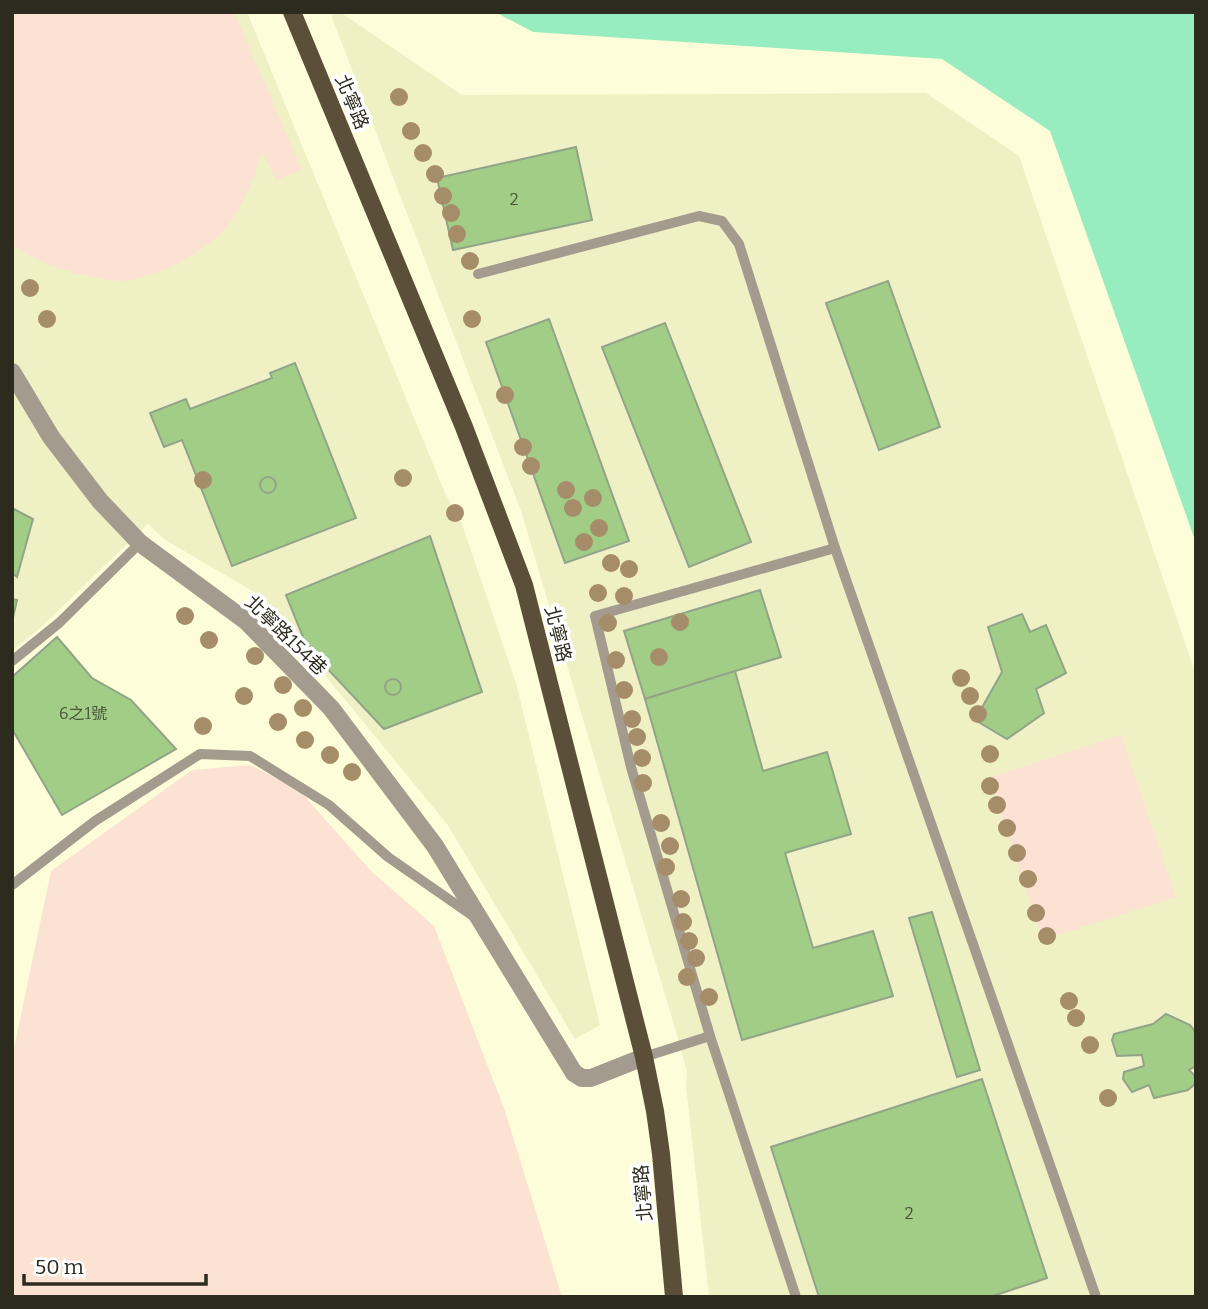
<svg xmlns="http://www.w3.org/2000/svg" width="1208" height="1309" viewBox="0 0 1208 1309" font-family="Bitter,'Noto Sans TC',serif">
<rect width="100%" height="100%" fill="#fdfdda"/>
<g fill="#f0f0c5">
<path d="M12 12H247L445 493 462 524 516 683 600 1025 575 1039 447 824 259 595 164 539 148 524 39 629 12 651Z"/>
<path d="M340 12 462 95 926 93 1019 156 1196 675V1297H709L686 1085 687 1073 680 1045 521 511 331 15Z"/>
</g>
<g fill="#fbe2d3">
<path d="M12 12H234L302 170 276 180 262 151C257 173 238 217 222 232 196 257 158 277 123 281 116 281 108 279 101 278 68 273 40 264 12 245Z"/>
<path d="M1121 735 1176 897 1043 940 989 778Z"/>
<path d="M250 765 299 790 371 871 434 926 505 1111 562 1297H12V1058L51 871 192 770Z"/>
</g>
<path fill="#97edbf" d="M495 12H1196V543L1050 131 942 59 533 32Z"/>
<g fill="#a2cd87" stroke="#92a487" stroke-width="2">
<path d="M576 147 592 220 453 250 437 178Z"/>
<path d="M888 281 940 427 879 450 826 303Z"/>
<path d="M549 319 629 541 565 563 486 342Z"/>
<path d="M665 323 751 542 689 567 602 347Z"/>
<path d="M295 363 356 518 232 566 182 440 164 447 150 413 186 399 190 409 272 378 270 373Z"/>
<circle cx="268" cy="485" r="8"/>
<path d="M12 508 33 519 17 577 12 573Z"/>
<path d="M430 536 482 692 384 729 307 647 286 595Z"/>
<path d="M760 590 781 657 645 699 624 631Z"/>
<path d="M12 599 17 600 12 622Z"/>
<path d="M1022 614 1030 632 1046 625 1066 673 1036 689 1044 713 1007 739 975 720 1002 672 988 627Z"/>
<path d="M57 637 92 678 131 700 176 749 62 815 12 729V677Z"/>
<path d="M735 671 763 771 827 752 851 834 785 853 813 948 873 931 893 996 742 1040 645 699Z"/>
<circle cx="393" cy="687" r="8"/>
<path d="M932 912 980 1070 957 1077 909 918Z"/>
<path d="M1166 1014 1190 1025 1196 1033V1066L1189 1070 1196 1077V1083L1188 1090 1154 1098 1149 1085 1132 1092 1123 1079 1124 1072 1144 1066 1142 1055 1117 1056 1112 1040 1114 1034 1153 1024Z"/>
<path d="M982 1079 1047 1278 990 1297H819L771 1147Z"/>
</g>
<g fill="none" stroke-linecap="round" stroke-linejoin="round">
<g stroke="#a39b8e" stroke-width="10">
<path d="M478 274 699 216 722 221 739 244 835 548 1096 1297"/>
<path d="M12 661 59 623 140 543"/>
<path d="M12 885 95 821 200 754 250 756 329 805 388 857 473 916"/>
<path d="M644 1057 710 1036"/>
<path d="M796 1297 710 1036 631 767 595 616 835 548"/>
</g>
<path stroke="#a39b8e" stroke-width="18" d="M12 372 51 437 100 501 140 543 246 621 331 708 435 846 574 1073 582 1078H591L644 1057"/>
<path stroke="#5c4f39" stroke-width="18" d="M292 12 464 427 524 585 644 1057 655 1111 661 1154 674 1297"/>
</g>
<g fill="#a68d69">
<circle cx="399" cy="97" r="9"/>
<circle cx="411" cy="131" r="9"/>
<circle cx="423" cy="153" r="9"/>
<circle cx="435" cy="174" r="9"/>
<circle cx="443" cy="196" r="9"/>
<circle cx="451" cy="213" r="9"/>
<circle cx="457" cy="234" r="9"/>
<circle cx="470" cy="261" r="9"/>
<circle cx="30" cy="288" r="9"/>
<circle cx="47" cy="319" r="9"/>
<circle cx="472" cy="319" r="9"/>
<circle cx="505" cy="395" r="9"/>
<circle cx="523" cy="447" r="9"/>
<circle cx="531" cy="466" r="9"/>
<circle cx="403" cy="478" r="9"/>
<circle cx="203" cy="480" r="9"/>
<circle cx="566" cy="490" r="9"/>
<circle cx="593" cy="498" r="9"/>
<circle cx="573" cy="508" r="9"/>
<circle cx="455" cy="513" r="9"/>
<circle cx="599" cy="528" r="9"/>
<circle cx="584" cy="542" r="9"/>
<circle cx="611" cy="563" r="9"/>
<circle cx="629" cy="569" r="9"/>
<circle cx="598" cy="593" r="9"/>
<circle cx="624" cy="596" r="9"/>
<circle cx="185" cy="616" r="9"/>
<circle cx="680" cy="622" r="9"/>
<circle cx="608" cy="623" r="9"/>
<circle cx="209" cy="640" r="9"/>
<circle cx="255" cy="656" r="9"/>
<circle cx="659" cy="657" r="9"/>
<circle cx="616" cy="660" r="9"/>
<circle cx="961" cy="678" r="9"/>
<circle cx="283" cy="685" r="9"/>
<circle cx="624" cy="690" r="9"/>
<circle cx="244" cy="696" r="9"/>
<circle cx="970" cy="696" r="9"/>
<circle cx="303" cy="708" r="9"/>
<circle cx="978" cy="714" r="9"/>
<circle cx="632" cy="719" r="9"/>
<circle cx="278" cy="722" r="9"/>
<circle cx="203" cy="726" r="9"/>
<circle cx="637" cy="737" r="9"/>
<circle cx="305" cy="740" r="9"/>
<circle cx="990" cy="754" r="9"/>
<circle cx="330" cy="755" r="9"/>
<circle cx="642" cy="758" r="9"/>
<circle cx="352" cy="772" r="9"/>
<circle cx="643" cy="783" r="9"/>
<circle cx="990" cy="786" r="9"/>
<circle cx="997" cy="805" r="9"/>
<circle cx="661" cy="823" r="9"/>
<circle cx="1007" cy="828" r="9"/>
<circle cx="670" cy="846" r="9"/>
<circle cx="1017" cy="853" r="9"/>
<circle cx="666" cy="867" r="9"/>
<circle cx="1028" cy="879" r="9"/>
<circle cx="681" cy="899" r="9"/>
<circle cx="1036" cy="913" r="9"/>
<circle cx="683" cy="922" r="9"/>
<circle cx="1047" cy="936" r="9"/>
<circle cx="689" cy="941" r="9"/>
<circle cx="696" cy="958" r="9"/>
<circle cx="687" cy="977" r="9"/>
<circle cx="709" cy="997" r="9"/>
<circle cx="1069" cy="1001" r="9"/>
<circle cx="1076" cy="1018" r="9"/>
<circle cx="1090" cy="1045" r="9"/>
<circle cx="1108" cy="1098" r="9"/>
</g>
<g text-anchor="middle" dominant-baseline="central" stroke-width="7" stroke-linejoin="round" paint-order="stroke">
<g font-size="16" fill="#4a5438">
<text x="514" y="199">2</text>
<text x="83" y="713">6之1號</text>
<text x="909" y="1213">2</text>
</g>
<g font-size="19" fill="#2c2b1e" stroke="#fff">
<text transform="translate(352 102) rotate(67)">北寧路</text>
<text transform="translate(558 634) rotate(76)">北寧路</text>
<text transform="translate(286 635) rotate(44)">北寧路154巷</text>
<text transform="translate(643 1193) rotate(-95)">北寧路</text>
</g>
</g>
<rect width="1208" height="1309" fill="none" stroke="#2c2b1e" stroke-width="28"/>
<path d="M24 1274v10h182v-10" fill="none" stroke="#2c2b1e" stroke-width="3.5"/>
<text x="35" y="1274" font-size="21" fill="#2c2b1e" stroke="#ffffff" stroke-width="5" paint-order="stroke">50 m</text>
</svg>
